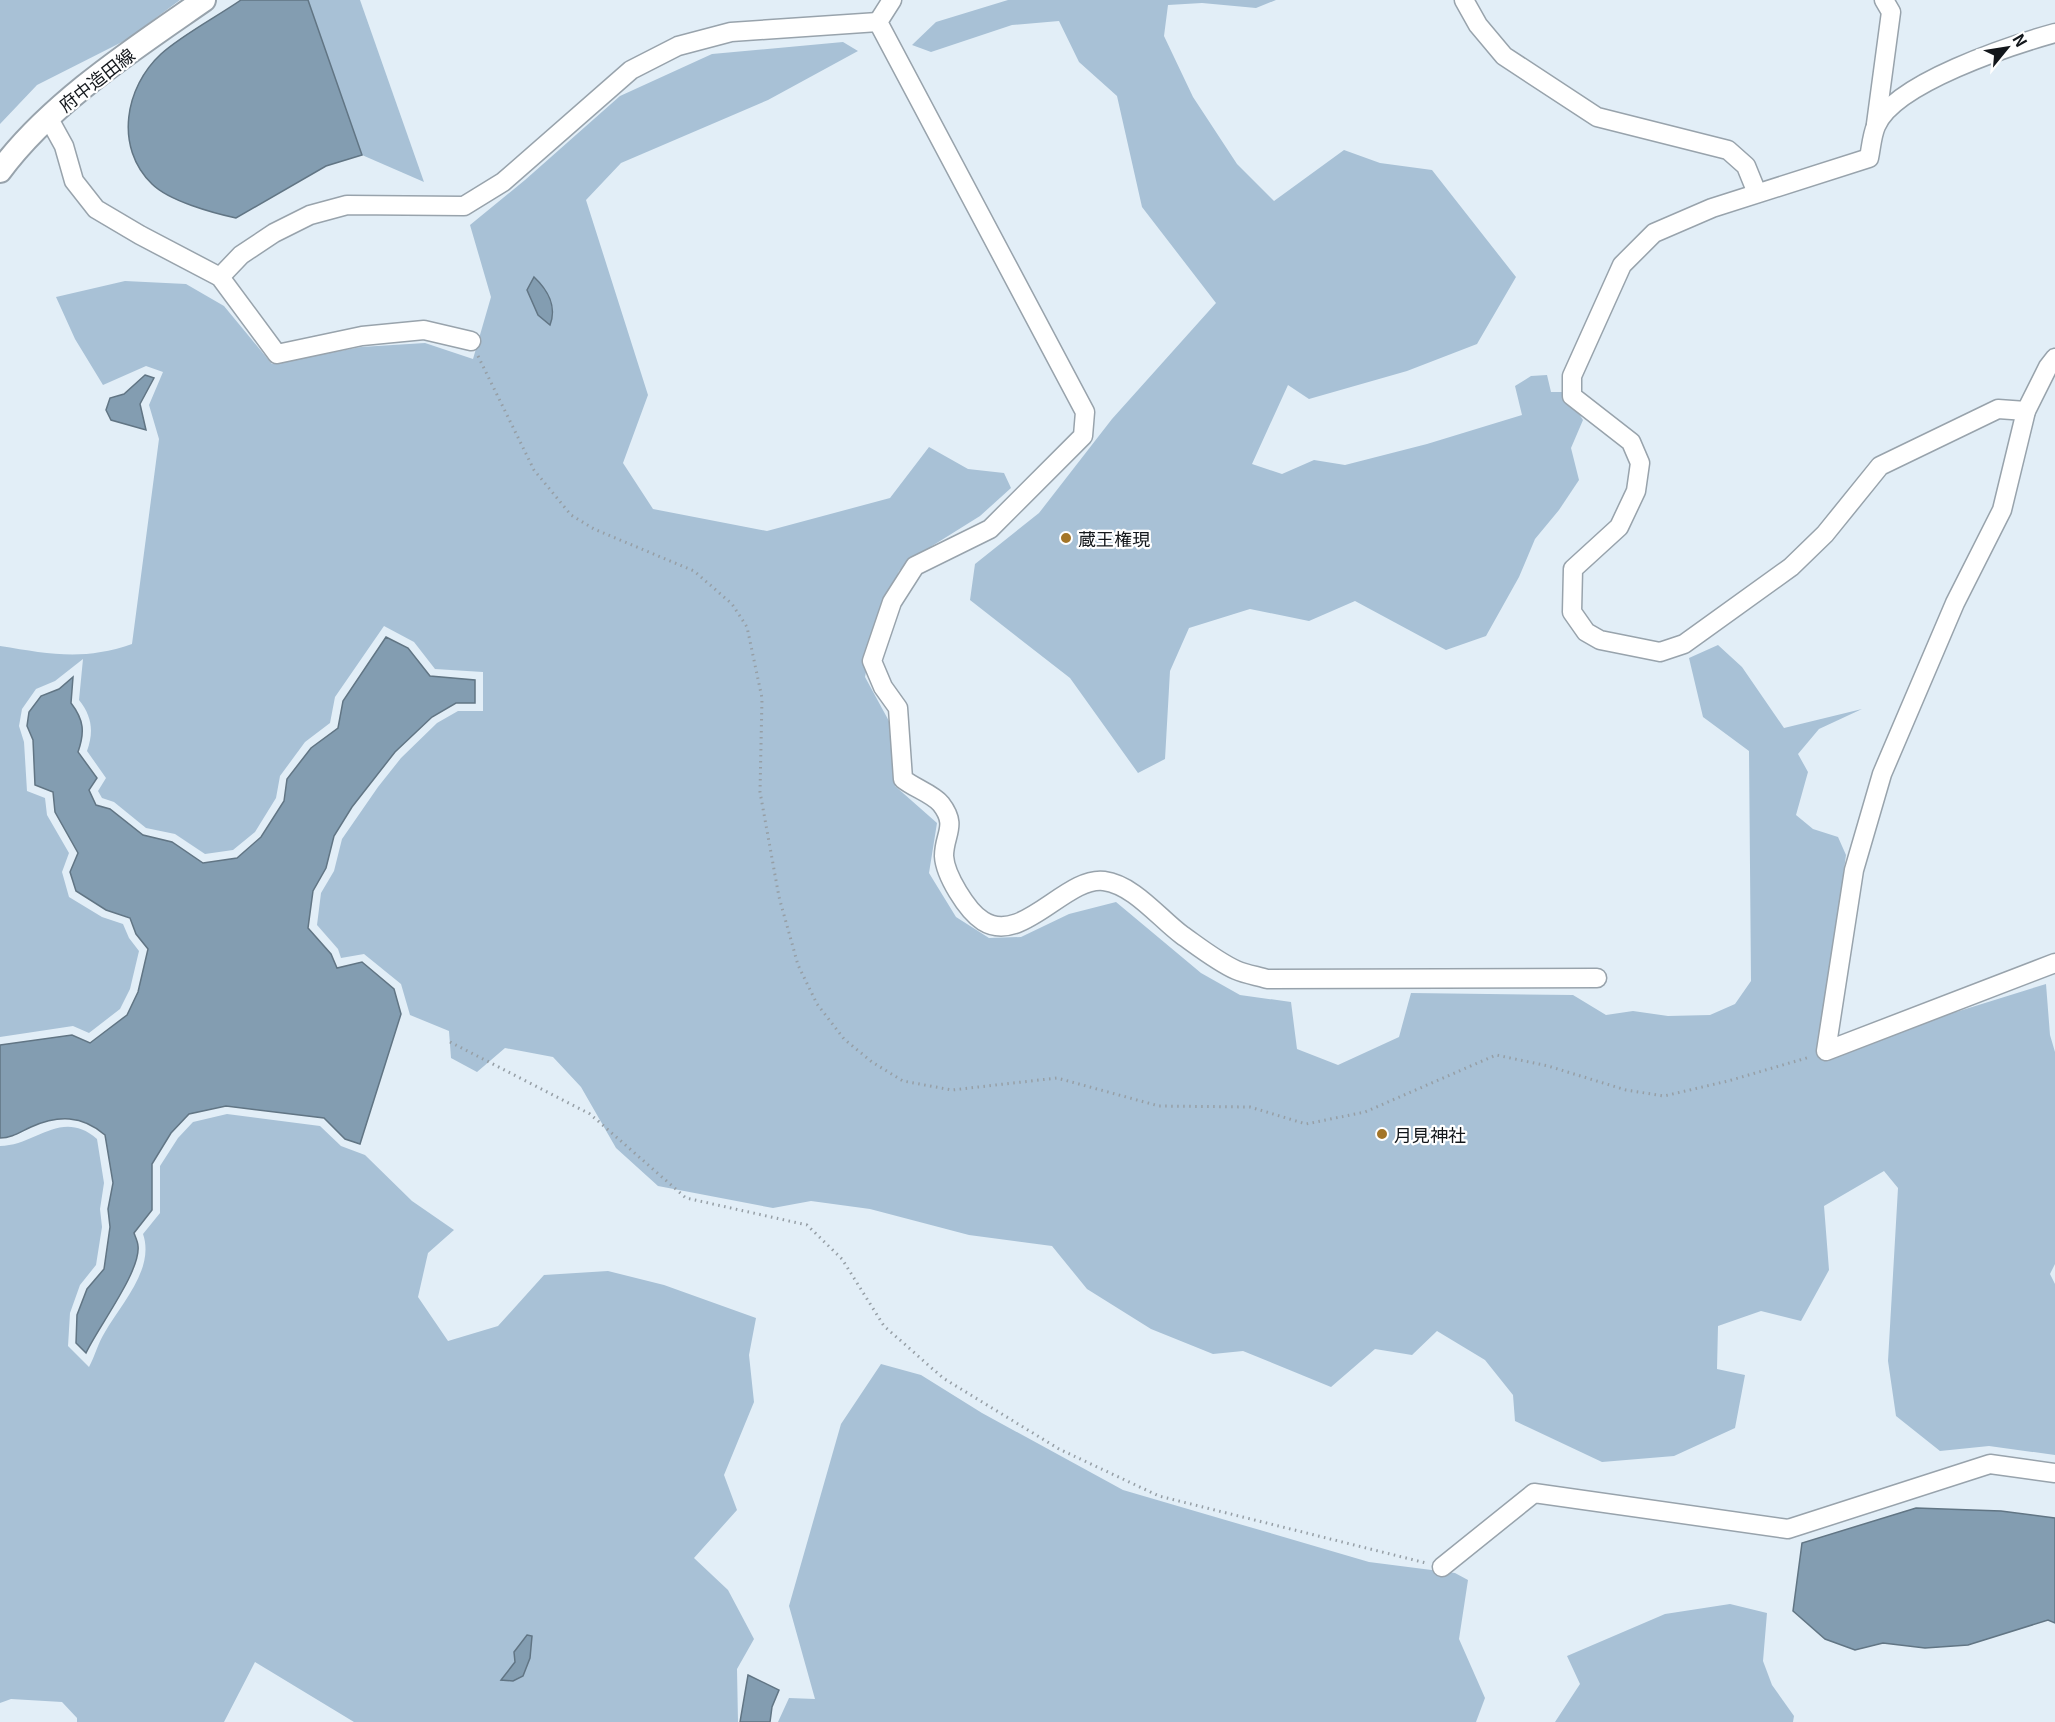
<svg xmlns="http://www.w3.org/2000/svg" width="2055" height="1722" viewBox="0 0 2055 1722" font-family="Georgia,'Noto Sans JP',serif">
<rect width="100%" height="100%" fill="#e2eef7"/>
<g fill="#a8c1d6">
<path d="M0 0H180L126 40 37 85 0 124Z"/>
<path d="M308 0H360L424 182 362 155Z"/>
<path d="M1008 0H1276L1256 8 1202 3 1168 5 1164 36 1193 97 1237 164 1274 201 1344 150 1380 163 1432 170 1516 277 1477 344 1407 371 1309 399 1288 385 1252 464 1282 474 1314 460 1345 465 1427 444 1522 415 1515 386 1531 376 1547 375 1551 392H1565L1583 420 1571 448 1579 480 1559 510 1535 539 1519 577 1486 636 1446 650 1355 601 1309 621 1250 609 1189 628 1170 671 1165 759 1138 773 1070 678 970 600 975 564 1039 513 1112 419 1216 303 1142 207 1117 96 1079 62 1059 21 1012 25 931 52 912 45 936 22Z"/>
<path d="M843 42 858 51 768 100 621 163 586 200 648 395 623 463 653 509 767 531 890 498 929 447 968 469 1004 473 1011 488 980 516 932 546 899 571 873 636 865 677 890 723 895 786 937 823 929 873 956 917 989 938 1021 937 1069 914 1116 902 1201 973 1240 995 1291 1002 1297 1049 1338 1065 1399 1037 1411 993 1573 995 1606 1015 1633 1011 1668 1016 1710 1015 1735 1004 1751 981 1749 751 1703 717 1689 658 1718 645 1742 667 1784 728 1862 709 1819 729 1798 754 1808 772 1796 815 1813 829 1838 837 1846 855 1831 964V1040L1913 1017 1956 1012 2046 984 2050 1035 2055 1052V1264L2050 1274 2055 1284V1455L1989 1446 1940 1451 1896 1416 1888 1361 1898 1188 1884 1171 1824 1206 1829 1270 1801 1321 1761 1311 1718 1326 1717 1369 1745 1375 1735 1428 1674 1456 1602 1462 1515 1421 1513 1395 1485 1360 1437 1331 1412 1355 1375 1349 1331 1387 1243 1351 1213 1354 1151 1329 1087 1289 1052 1246 969 1235 870 1209 811 1201 773 1208 658 1186 616 1148 581 1087 553 1057 505 1048 477 1072 451 1058 449 1031 410 1015 401 984 364 954 341 958 338 949 317 925 321 893 334 871 342 839 378 787 401 758 437 723 458 711H483V672L435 669 414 642 384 626 335 697 330 723 305 742 280 776 276 798 255 832 233 850 205 854 175 834 146 828 114 802 102 798 98 791 106 778 87 751C94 732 92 716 79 700L83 659 55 681 36 689 22 709 19 726 24 742 27 791 45 798 47 815 69 853 62 872 69 897 102 917 123 924 129 938 139 951 130 989 120 1009 89 1033 73 1026 0 1037V646C50 654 83 661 132 644L159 439 149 405 163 372 146 366 103 385 75 339 56 297 125 281 186 284 224 306 272 364 361 347 425 343 473 359 491 297 470 225 525 180 620 96 712 54Z"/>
<path d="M227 1114 320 1126 341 1146 365 1155 412 1201 454 1230 428 1253 418 1297 448 1341 498 1326 544 1275 608 1271 664 1285 756 1318 749 1355 754 1402 724 1475 737 1510 694 1558 728 1590 754 1639 737 1669 738 1722H354L255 1662 224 1722H77V1718L62 1702 11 1699 0 1703V1146C36 1146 61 1108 97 1139L104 1183 100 1209 102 1227 96 1265 80 1285 70 1313 68 1346 89 1367C95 1356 98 1343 105 1332 121 1304 155 1269 143 1234L160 1213V1166L178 1138 193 1122Z"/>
<path d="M881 1364 921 1375 982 1413 1123 1490 1369 1562 1455 1573 1468 1580 1459 1639 1485 1698 1476 1722H778L789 1698 815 1699 789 1606 841 1424Z"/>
<path d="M1730 1604 1767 1613 1763 1661 1772 1685 1794 1716 1793 1722H1555L1580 1684 1567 1656 1665 1614Z"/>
</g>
<g fill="#839db1" stroke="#617584" stroke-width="1.5">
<path d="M241 0H308L362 155 326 166 236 218C213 213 169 201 152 184 114 147 125 87 161 54 182 35 218 16 241 0Z"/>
<path d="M534 277C548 290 557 307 550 325L538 315 527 290Z"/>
<path d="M145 375 154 378 140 404 146 430 111 420 106 410 110 398 124 394Z"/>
<path d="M386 637 408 648 430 676 475 680V703H456L432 717 395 752 352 807 334 836 326 868 313 891 308 928 331 954 337 968 362 962 394 989 401 1014 360 1144 345 1139 324 1118 226 1106 189 1114 171 1133 152 1164V1210L134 1233C135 1236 138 1242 138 1246 141 1271 98 1327 86 1353L76 1343 77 1315 87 1289 104 1269 110 1227 108 1209 113 1183 105 1135C82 1115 58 1115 31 1127 20 1132 12 1138 0 1138V1045L72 1035 90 1043 127 1015 138 992 148 949 136 934 130 918 106 910 76 891 70 872 78 853 55 812 53 792 35 785 33 740 27 726 29 712 41 696 59 689 73 677 71 703C84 720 85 732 78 752L97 778 89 790 96 805 110 809 143 835 172 842 203 863 237 858 261 837 284 801 287 779 311 748 338 728 343 701Z"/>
<path d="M1916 1508 2001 1511 2055 1518V1623L2048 1620 1968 1645 1925 1648 1883 1643 1855 1650 1825 1639 1793 1611 1802 1543Z"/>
<path d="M527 1635 532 1636 530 1658 523 1676 513 1681 501 1680 515 1662 514 1652Z"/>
<path d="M748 1675 779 1690 772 1707 770 1722H740Z"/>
</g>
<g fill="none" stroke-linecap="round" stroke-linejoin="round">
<defs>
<g id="minor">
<path d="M892 0 878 22 1085 412 1083 436 990 529 915 566 892 602 872 661 883 687 898 708 903 779C914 788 933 794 941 804 958 826 944 834 944 856 945 875 967 911 983 921 1022 946 1066 876 1104 881 1134 885 1159 918 1182 935 1199 947 1218 962 1236 970 1245 974 1257 976 1267 979L1597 978"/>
<path d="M1464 0 1478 25 1504 56 1597 117 1728 150 1746 166 1757 193"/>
<path d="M48 117 64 146 74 181 96 209 140 235 220 277 277 354 362 336 424 330 471 341"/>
<path d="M1876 124 1891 12 1884 0"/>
<path d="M220 277 241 255 274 233 310 215 347 205 464 206 503 182 631 70 678 46 731 32 878 22"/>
<path d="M2055 358 2048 367 2026 411 2002 510 1955 603 1882 774 1854 870 1826 1051 2055 963"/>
<path d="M2026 411 1998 409 1880 466 1825 534 1791 567 1684 644 1660 652 1600 640 1586 632 1572 612 1573 569 1619 527 1636 491 1640 463 1631 442 1572 396V376L1622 265 1654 233 1712 208 1869 158C1871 148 1872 135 1876 126 1894 83 2012 45 2055 33"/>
<path d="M1442 1567 1534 1493 1788 1529 1990 1464 2055 1473"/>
</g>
<path id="major" d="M0 171C50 103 135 48 204 0"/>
</defs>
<use href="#minor" stroke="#98a3ac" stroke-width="21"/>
<use href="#major" stroke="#98a3ac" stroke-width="26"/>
<g stroke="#969fa6" stroke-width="3" stroke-dasharray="1.5 4.5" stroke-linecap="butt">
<path d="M478 356 534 470 571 515 594 529 694 571 732 604 747 627 762 698 760 792 779 897 798 965 817 1004 844 1039 872 1062 903 1081 952 1090 1057 1078 1159 1106 1250 1107 1306 1124 1365 1112 1496 1055 1548 1066 1626 1090 1664 1096 1728 1081 1810 1057"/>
<path d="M450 1042 590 1114 686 1198 807 1225 842 1259 884 1326 943 1378 1059 1449 1159 1496 1426 1563"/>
</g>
<use href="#minor" stroke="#fff" stroke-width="18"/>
<use href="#major" stroke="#fff" stroke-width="22"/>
</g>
<g fill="#a37528" stroke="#fff" stroke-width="2">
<circle cx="1066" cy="538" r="6"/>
<circle cx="1382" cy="1134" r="6"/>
</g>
<g text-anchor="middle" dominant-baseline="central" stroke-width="4.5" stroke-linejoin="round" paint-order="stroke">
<g font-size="18" fill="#13171b" stroke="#fff">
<text transform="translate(96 79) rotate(-38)">府中造田線</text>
</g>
<g font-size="18" fill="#13171b" stroke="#fff" text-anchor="start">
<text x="1078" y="538">蔵王権現</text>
<text x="1394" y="1134">月見神社</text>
</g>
</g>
<g transform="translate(2007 48) rotate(60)" stroke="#ffffff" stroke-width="4.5" paint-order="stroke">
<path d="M0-4.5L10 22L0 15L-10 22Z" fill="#13171b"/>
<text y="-9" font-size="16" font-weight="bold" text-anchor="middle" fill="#13171b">N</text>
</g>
</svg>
